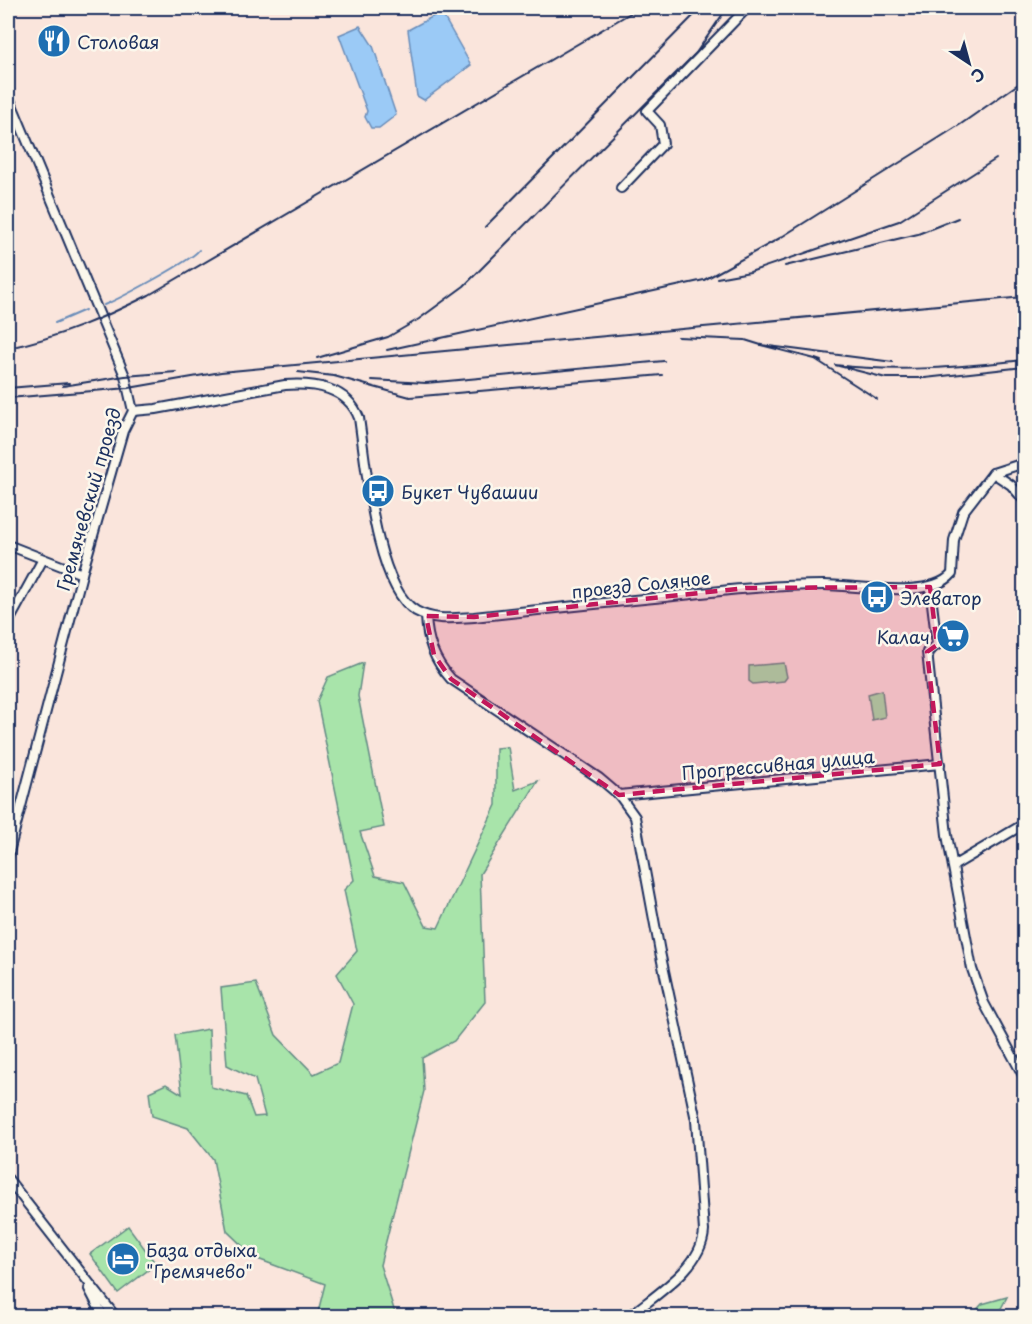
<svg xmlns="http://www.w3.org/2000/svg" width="1032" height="1324" viewBox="0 0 1032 1324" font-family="'Playpen Sans',sans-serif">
<rect width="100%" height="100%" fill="#fae5dc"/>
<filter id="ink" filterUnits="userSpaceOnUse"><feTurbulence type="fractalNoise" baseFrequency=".0167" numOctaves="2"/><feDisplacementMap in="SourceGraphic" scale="12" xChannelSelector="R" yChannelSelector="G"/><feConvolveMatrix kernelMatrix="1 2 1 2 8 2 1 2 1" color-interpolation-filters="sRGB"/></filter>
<g filter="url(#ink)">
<g fill="#a8e4aa" stroke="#628a84" stroke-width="1.5">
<path d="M363 663 358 696 384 827 360 832 375 876 404 882 426 926 438 928 496 805V748L508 747 515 790 538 781 480 874 485 1002 454 1041 422 1058 424 1091 380 1265 396 1316H317L325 1284 255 1258 227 1231 213 1159 188 1128 152 1116 149 1092 166 1084 182 1094 175 1035 209 1029 211 1087 246 1096 254 1117 265 1116 255 1079 227 1065 221 988 256 983 276 1035 314 1074 338 1063 353 1004 337 974 357 951 344 890 354 880 317 701 328 677Z"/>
<path d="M784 663 787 677 784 681 753 684 749 681V666Z"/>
<path d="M882 690 885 717 872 720 868 694Z"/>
<path d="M128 1226 156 1264 118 1293 90 1254Z"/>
<path d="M1007 1297 997 1316H971L982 1304Z"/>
</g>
<g fill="#9bcaf6" stroke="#688cb9" stroke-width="1.5">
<path d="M441 12 471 65 424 100 417 96 408 30Z"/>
<path d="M360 26 373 46 396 115 379 128H371L365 117 367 111 339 35Z"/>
</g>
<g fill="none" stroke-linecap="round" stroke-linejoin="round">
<g stroke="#688cb9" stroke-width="2">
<path d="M104 305C121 298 191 261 199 250"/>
<path d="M55 323 85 310"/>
</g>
<defs>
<g id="minor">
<path d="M8 95 125 376 133 411 123 431 82 574 8 856"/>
<path d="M621 188 663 144 660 125 647 111 747 8"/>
<path d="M133 411 156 409 285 385C315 383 347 387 359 418 366 463 375 587 416 611 434 621 454 618 474 617 537 610 601 603 665 597 718 591 771 585 824 585 856 585 930 600 952 574L954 540 963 512 993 473 1024 463"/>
<path d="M993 473 1011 485 1024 500"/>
<path d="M8 545 82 574"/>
<path d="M930 587 937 645 927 652 947 835 972 969 984 1003 1024 1077"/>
<path d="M426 616C427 641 434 660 451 679L599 778 619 795 635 817 660 952 696 1120 704 1231C702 1267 656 1294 630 1316"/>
<path d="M8 623 43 559"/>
<path d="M619 795 940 764"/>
<path d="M953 866 1024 824"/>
<path d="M8 1179 115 1316"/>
<path d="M89 1289 103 1316"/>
</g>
</defs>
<use href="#minor" stroke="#1b2f5e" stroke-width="12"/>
<use href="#minor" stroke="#fbf7ec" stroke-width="8"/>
<g stroke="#1b2f5e" stroke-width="2">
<path d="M485 227 701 8"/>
<path d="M785 266 918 234 958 218"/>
<path d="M717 278 750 272 899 221 996 159"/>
<path d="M678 337 745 340 761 345"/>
<path d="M8 348C58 338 103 318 149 295L639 8"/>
<path d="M387 350 704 280 780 238 961 124 1024 80"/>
<path d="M317 358 388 337 419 319 464 286 696 53 727 8"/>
<path d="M815 359 761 345 893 362"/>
<path d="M1024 360C961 367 899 373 835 365L886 378H925L1024 367"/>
<path d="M821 361 815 359 877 399"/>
<path d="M298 372 334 376 410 397 662 375"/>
<path d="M372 380 426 383 664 361"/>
<path d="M63 386 125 376 176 372"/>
<path d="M8 388 69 383"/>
<path d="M8 398 129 388 221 372 1024 297"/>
</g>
</g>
</g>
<path fill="#c2185b" fill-opacity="0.2" stroke="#c2185b" stroke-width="4.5" stroke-dasharray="12 8" stroke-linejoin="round" d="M930 587 937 645 927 652 940 764 619 795 451 679 434 655 426 616 474 617 746 588Z"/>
<defs>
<symbol id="restaurant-disc" viewBox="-11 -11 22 22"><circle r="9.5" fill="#1f6fb2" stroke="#fbf7ec"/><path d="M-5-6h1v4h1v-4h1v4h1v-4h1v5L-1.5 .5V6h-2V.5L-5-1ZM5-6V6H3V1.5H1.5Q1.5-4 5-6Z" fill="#fff"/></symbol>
<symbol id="bus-disc" viewBox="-11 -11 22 22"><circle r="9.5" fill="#1f6fb2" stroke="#fbf7ec"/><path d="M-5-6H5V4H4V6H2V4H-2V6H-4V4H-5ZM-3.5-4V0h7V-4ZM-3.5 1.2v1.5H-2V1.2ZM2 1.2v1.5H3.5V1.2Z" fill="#fff"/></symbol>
<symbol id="supermarket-disc" viewBox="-11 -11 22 22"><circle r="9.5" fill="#1f6fb2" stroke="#fbf7ec"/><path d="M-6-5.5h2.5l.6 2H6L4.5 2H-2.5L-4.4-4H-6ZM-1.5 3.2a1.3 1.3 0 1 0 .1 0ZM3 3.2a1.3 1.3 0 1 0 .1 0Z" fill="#fff"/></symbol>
<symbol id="hotel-disc" viewBox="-11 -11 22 22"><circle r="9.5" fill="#1f6fb2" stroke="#fbf7ec"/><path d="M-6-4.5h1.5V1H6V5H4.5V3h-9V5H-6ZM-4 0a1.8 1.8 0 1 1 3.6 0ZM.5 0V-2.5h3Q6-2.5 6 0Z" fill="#fff"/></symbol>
</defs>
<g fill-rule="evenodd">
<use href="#restaurant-disc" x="35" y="22" width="38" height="38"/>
<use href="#bus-disc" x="359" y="472" width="38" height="38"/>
<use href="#bus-disc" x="858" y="578" width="38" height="38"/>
<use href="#supermarket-disc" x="934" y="617" width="38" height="38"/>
<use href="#hotel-disc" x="104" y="1240" width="38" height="38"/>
</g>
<g text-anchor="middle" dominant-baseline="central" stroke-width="5" stroke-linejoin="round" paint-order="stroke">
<g font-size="18" fill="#1b2f5e" stroke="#fbf7ec" text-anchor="start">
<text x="77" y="41">Столовая</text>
<text x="401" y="491">Букет Чувашии</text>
<text x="900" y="597">Элеватор</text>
<text x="930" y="636" text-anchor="end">Калач</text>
<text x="146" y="1249">База отдыха<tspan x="146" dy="21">"Гремячево"</tspan></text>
</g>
<g font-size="18" fill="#1b2f5e" stroke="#fbf7ec">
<text transform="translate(88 499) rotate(-74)">Гремячевский проезд</text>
<text transform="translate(641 584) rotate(-6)">проезд Соляное</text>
<text transform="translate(778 764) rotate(-5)">Прогрессивная улица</text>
</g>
</g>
<rect width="1032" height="1324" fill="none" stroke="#fbf7ec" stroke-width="30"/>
<rect x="15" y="15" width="1002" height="1294" fill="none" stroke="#1b2f5e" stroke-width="2" filter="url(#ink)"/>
<g transform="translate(969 63) rotate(144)" stroke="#fbf7ec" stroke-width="4.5" paint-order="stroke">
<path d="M0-4.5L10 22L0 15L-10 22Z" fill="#1b2f5e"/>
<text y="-9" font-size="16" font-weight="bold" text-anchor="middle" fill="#1b2f5e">С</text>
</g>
</svg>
